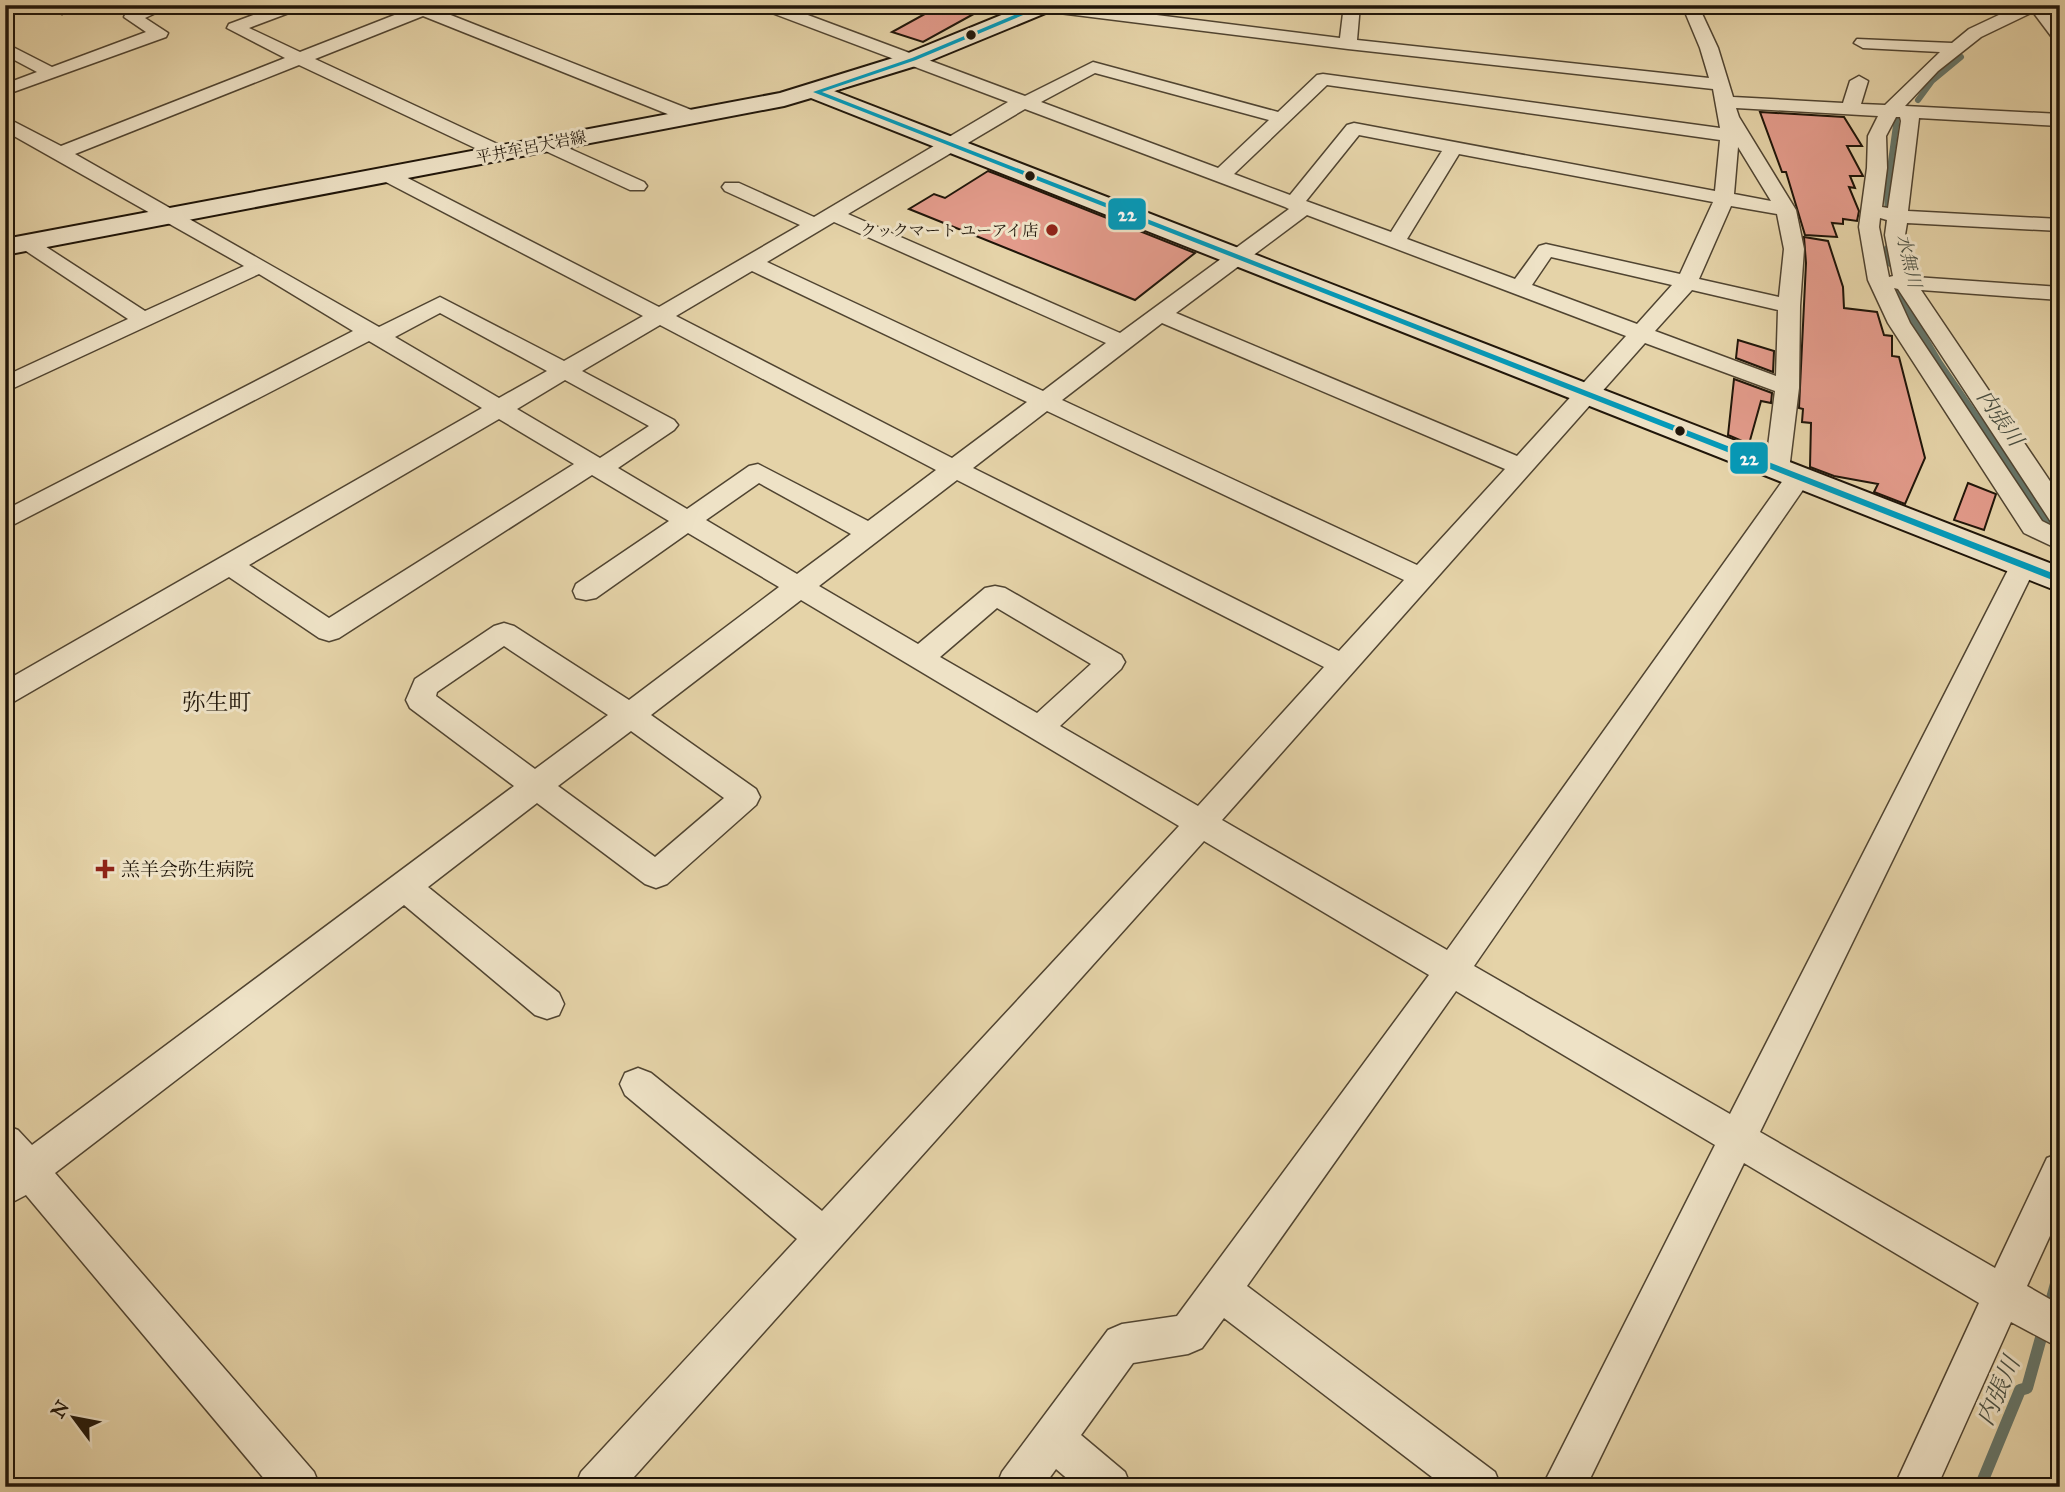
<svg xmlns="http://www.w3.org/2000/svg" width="2065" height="1492" viewBox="0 0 2065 1492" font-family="'IM FELL Great Primer','Noto Serif JP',serif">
<rect width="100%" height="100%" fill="#e5d3a8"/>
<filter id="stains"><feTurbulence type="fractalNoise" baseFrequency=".00286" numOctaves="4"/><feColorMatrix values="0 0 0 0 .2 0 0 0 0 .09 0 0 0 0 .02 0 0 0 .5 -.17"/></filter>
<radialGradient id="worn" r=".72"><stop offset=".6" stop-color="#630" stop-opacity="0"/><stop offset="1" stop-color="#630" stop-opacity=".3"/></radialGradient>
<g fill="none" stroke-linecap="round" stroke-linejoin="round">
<g stroke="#66766a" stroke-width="6">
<path d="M1918 100 1932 81 1961 57"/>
<path d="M1889 251 1887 191 1897 118"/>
</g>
<g stroke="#66766a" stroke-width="8">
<path d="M1888 249 1891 263"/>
<path d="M1895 278 1900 297 1938 362 2054 531"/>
</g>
<g stroke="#66766a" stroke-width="12">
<path d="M2048 1313 2060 1269"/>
<path d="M1980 1487 2020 1390 2027 1388 2044 1327"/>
</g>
</g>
<g fill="#e39b8b" stroke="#1f1509" stroke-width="2">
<path d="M941 5H990L923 42 892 32Z"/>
<path d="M1760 112 1844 117 1862 146H1847L1863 176H1850L1855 188 1849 187 1859 211 1857 221 1843 219V224L1832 223 1837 237 1805 235 1786 172H1782Z"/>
<path d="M988 171 996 174 1195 253 1135 300 909 209 934 194 945 198Z"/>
<path d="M1804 237 1828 241 1843 287 1844 308 1877 312 1884 335 1892 336V356L1899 357 1925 458 1905 504 1874 492 1878 484 1834 476 1810 467 1811 423 1802 422 1803 409 1799 408 1806 263Z"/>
<path d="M1738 340 1774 351 1773 372 1736 358Z"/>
<path d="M1734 379 1772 393 1771 403 1761 401 1749 444 1728 435Z"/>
<path d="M1968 483 1996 494 1984 530 1954 520Z"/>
</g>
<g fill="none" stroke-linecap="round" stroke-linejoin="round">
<defs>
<g id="street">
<path d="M47 5H67L70 9 62 14Z"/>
<path d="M149 5H173L145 18 168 33 166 37 5 95V84L37 72 5 55V43L52 67 146 32 124 17 126 13Z"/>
<path d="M280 5H304L302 8 249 28 300 52 420 5H443L438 10 699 113 701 117 699 121H685L423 16 315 59 506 148 509 152 506 156H492L299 65 75 154 379 327 440 297 564 361 643 316 382 180 379 176 382 172H396L659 307 800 225 725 191 722 187 725 183H739L814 217 1008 102 759 8 757 5H781L1025 96 1093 62 1278 112 1317 75 1323 74 1720 128 1713 89 1348 49 1043 11 1035 6 1077 5 1340 38 1344 5H1360L1357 40 1709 78 1700 48 1682 5H1698L1718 48 1733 97 1843 103 1850 81 1859 76 1868 81 1861 104 1885 105 1940 52 1863 48 1854 43 1857 39 1952 43 1969 29 2020 5H2045L2060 24V41L2054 40 2033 12 1981 37 1938 71 1905 106 2060 114V126L1919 118 1908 211 2060 219V231L1907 223 1905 235 1915 277 2060 287V300L1921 290 2060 496V524L2051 522 1898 289 1894 288 1910 323 2042 521 2060 530V550L2024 533 1888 323 1868 280 1859 227 1867 168 1868 136 1878 116 1736 108 1739 117 1796 210 1804 249 1800 306 1799 388 1789 470 1786 476 1777 478 1768 476 1765 470 1775 391 1645 343 1222 820 1447 950 1789 472 1798 470 1807 472 1810 478 1807 484 1474 966 1730 1114 2010 566 2014 560 2023 557 2032 560 2036 566 1760 1132 1995 1268 2047 1158 2060 1153V1214L2027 1286 2060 1305V1348L2011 1322 1937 1487H1894L1979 1303 1744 1163 1586 1487H1542L1715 1145 1456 991 1247 1286 1495 1472 1501 1487H1445L1224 1318 1202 1348 1188 1354 1133 1363 1081 1435 1125 1472 1131 1487H1077L1056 1469 1043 1487H996L1002 1472 1108 1330 1122 1324 1177 1316 1429 975 1204 841 625 1487H575L581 1472 797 1239 625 1095 620 1084 625 1073 638 1068 651 1073 822 1211 1179 826 801 600 651 715 756 789 760 797 756 805 667 884 656 888 645 884 537 803 428 887 559 993 564 1004 559 1015 547 1019 535 1015 404 905 55 1173 314 1472 320 1487H271L26 1195 5 1206V1125L18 1130 32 1145 514 786 410 708 406 700 415 679 494 626 504 623 514 626 629 700 779 587 688 533 596 598 586 600 576 598 573 591 576 584 669 521 592 475 339 638 329 641 319 638 229 577 15 701 5 704V681L482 408 369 341 5 529V510L353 331 259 274 5 392V376L128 319 20 247 17 243 20 239H34L145 311 244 266 5 131V117L61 146 285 58 227 28 229 24ZM1095 73 1269 120 1218 168 1041 102ZM1327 85 1720 140 1715 191 1354 123 1347 125 1290 195 1234 174ZM1025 109 1285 207 1289 209 1120 333 848 214ZM1896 117H1900L1901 121 1888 208 1882 207 1887 168 1886 136ZM1359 135 1442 151 1391 232 1306 201ZM1738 147 1771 201 1734 194ZM1459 154 1713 202 1680 274 1546 244 1539 246 1515 279 1407 239ZM1731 206 1777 214 1784 249 1779 297 1699 279ZM1307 215 1626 336 1517 456 1176 313ZM1880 218 1887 220 1885 235 1893 276 1889 277 1879 227ZM834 222 1106 343 1043 391 767 262ZM1551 257 1672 285 1637 324 1532 285ZM752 271 1027 402 952 458 676 316ZM1692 290 1778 310 1776 376 1655 331ZM440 313 547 371 499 398 395 337ZM1162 323 1505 469 1417 565 1062 400ZM660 325 936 470 868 521 758 464 749 466 687 509 618 468 674 430 678 425 674 420 582 371ZM565 380 649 426 600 458 517 409ZM1047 411 1404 580 1339 651 973 468ZM499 419 574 464 329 618 249 565ZM957 480 1324 667 1198 806 1060 726 1121 669 1125 662 1121 655 1005 588 995 586 985 588 918 644 819 586ZM759 483 851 534 797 574 706 520ZM997 608 1091 664 1037 713 940 657ZM504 646 608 715 535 769 436 696 437 692ZM631 731 724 798 655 857 558 786Z"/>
<path d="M546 138 644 182 647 186 644 190H630L539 148 537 144Z"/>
</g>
<path id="secondary" d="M1026 5H1055L1053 10 922 64 834 91 2060 567V592L811 98 784 106 5 255V239L780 93 906 54Z"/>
</defs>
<use href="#street" stroke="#504431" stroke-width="3"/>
<use href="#secondary" stroke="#1f1509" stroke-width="4"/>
<use href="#street" fill="#eee2c6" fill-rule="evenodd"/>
<use href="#secondary" fill="#eee2c6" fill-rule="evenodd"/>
<defs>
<path id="bus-1" d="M1038 5H1047L916 60 822 92 2060 576V583L813 92 912 58Z"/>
</defs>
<use href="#bus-1" stroke="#eee2c6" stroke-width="6"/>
<use href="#bus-1" fill="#039aba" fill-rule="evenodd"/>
</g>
<g fill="#1f1509" stroke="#eee2c6" stroke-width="2.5">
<circle cx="971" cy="35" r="6"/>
<circle cx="1030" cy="176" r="6"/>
<circle cx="1680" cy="431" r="6"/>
</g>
<g fill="#8f2418" stroke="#eee2c6" stroke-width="2.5">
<circle cx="1052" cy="230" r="7"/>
<path d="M101.5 858.5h7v7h7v7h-7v7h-7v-7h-7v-7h7z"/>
</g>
<g text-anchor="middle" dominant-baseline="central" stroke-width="6" stroke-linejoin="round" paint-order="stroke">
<g font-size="16" fill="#1f1509" stroke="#eee2c6">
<text transform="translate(531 147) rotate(-11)">平井牟呂大岩線</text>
</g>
<g font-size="16" fill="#1f1509" stroke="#eee2c6" text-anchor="end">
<text x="1038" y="230">クックマート ユーアイ店</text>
</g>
<g font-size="18" font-style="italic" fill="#494e41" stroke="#eee2c6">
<text transform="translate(1909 261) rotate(77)">水無川</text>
</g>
<g font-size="19" fill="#1f1509" stroke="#eee2c6" text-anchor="start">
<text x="121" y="869">羔羊会弥生病院</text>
</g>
<g font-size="21" font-style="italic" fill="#494e41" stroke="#eee2c6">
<text transform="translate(2000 418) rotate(55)">内張川</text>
</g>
<g font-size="23" fill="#1f1509" stroke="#eee2c6">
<text x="217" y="702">弥生町</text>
</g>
<g font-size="24" font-style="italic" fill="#494e41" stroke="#eee2c6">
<text transform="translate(1998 1391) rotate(-66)">内張川</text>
</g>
</g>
<g stroke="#eee2c6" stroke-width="2.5">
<rect x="1107" y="197" width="40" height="34" rx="7" fill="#039aba"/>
<rect x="1729" y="441" width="40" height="34" rx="7" fill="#039aba"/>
</g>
<g font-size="19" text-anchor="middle" font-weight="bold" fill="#fff">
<text x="1127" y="221">22</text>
<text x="1749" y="465">22</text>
</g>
<rect width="2065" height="1492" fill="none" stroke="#e5d3a8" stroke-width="28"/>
<rect x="7" y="7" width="2051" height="1478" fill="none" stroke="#1f1509" stroke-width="3.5"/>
<rect x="14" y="14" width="2037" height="1464" fill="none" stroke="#1f1509" stroke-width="2"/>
<g transform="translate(74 1418) rotate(302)" stroke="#eee2c6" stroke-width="5" paint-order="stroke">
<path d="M0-5L12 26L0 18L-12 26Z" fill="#1f1509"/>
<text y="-10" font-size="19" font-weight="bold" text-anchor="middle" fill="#1f1509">N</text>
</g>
<rect width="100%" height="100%" filter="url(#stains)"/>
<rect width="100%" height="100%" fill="url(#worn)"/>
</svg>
